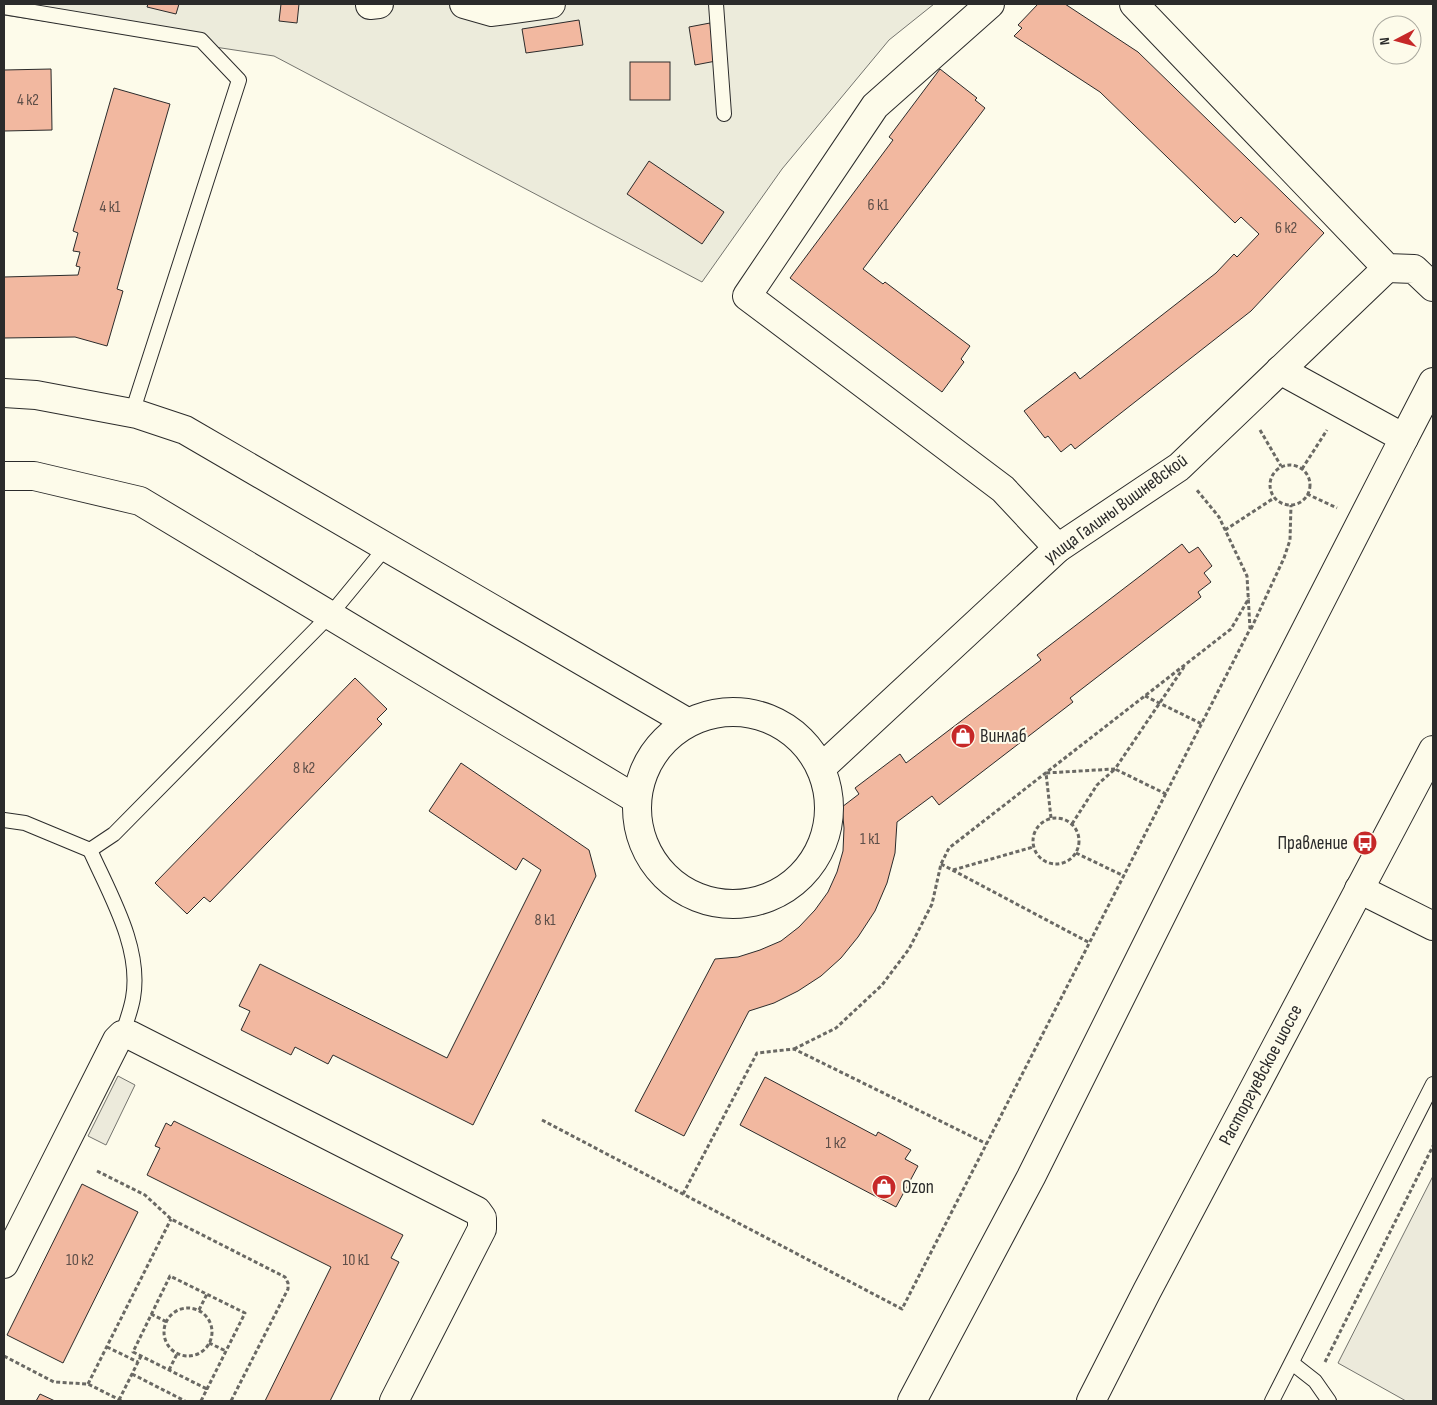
<svg xmlns="http://www.w3.org/2000/svg" width="1437" height="1405" viewBox="0 0 1437 1405" font-family="'Sofia Sans Condensed',sans-serif">
<rect width="100%" height="100%" fill="#fdfbea"/>
<path fill="#ecebdb" stroke="#74746e" d="M4 4H934L889 40 782 169 702 282 274 56 4 15Z"/>
<g fill="#eceadb" stroke="#74746e">
<path d="M118 1076 135 1085 106 1145 88 1136Z"/>
<path d="M1433 1176V1401H1406L1338 1363Z"/>
</g>
<g fill="#f2b8a0" stroke="#2b2b2b">
<path d="M148 4H179L176 14 147 7Z"/>
<path d="M281 4H299L297 23 279 21Z"/>
<path d="M1038 4H1065L1138 52 1324 233 1251 311 1075 449 1071 444 1061 452 1048 436 1045 438 1024 411 1075 372 1080 379 1216 273 1234 254 1237 257 1259 234 1241 217 1235 223 1100 92 1014 36 1022 28 1018 25Z"/>
<path d="M579 20 583 45 526 53 522 29Z"/>
<path d="M710 23 716 61 695 65 689 27Z"/>
<rect x="630" y="62" width="40" height="38"/>
<path d="M51 69 52 130 4 131V70Z"/>
<path d="M940 69 977 98 975 100 985 108 863 269 883 284 885 282 970 346 961 359 964 362 942 392 790 278 893 140 889 137Z"/>
<path d="M114 88 170 104 117 289 123 291 107 346 75 337 4 338V277L78 275 80 267 76 266 80 252 73 251 78 233 73 231Z"/>
<path d="M649 161 724 212 702 244 627 194Z"/>
<path d="M1182 544 1189 553 1198 547 1212 566 1204 573 1211 582 1198 592 1201 597 1070 698 1073 702 939 805 932 796 897 822 895 853 887 883 875 911 858 937 841 958 821 976 798 991 774 1003 749 1011 684 1136 635 1111 715 959 738 957 760 950 781 941 799 927 815 910 828 892 837 872 843 851 844 828 842 807 859 794 855 788 900 754 906 763 1041 660 1037 655Z"/>
<path d="M355 678 387 709 377 719 382 724 210 902 204 897 187 914 155 883Z"/>
<path d="M461 763 589 850 596 876 473 1125 333 1055 328 1064 295 1047 291 1055 241 1030 250 1011 239 1006 260 964 447 1058 541 870 523 858 516 870 429 811Z"/>
<path d="M765 1077 876 1136 878 1132 911 1150 905 1159 918 1166 896 1207 740 1125Z"/>
<path d="M174 1121 403 1235 391 1258 399 1262 330 1401H265L331 1267 147 1175 160 1148 155 1146 166 1123 171 1126Z"/>
<path d="M82 1184 138 1212 63 1363 7 1335Z"/>
<path d="M40 1394 55 1401H36Z"/>
</g>
<g fill="none" stroke-linecap="round" stroke-linejoin="round">
<defs>
<g id="service">
<path d="M716 4 724 114"/>
<path d="M4 7 201 40 239 80 132 413"/>
<path d="M4 820 25 823 90 850 114 834 330 615 386 547"/>
<path d="M90 850C110 895 142 948 133 998 131 1010 126 1023 122 1035"/>
<path d="M1292 1363 1315 1381 1329 1401"/>
<path d="M1272 1401 1433 1084"/>
</g>
<g id="minor">
<path d="M464 4 492 12 551 4"/>
<path d="M990 4 875 106 747 296 1003 489 1058 548"/>
<path d="M1134 4 1387 268 1414 269 1433 287"/>
<path d="M370 5 379 4"/>
<path d="M4 393 36 395 137 414 185 430 687 722"/>
<path d="M1404 438 1433 382"/>
<path d="M4 476H34L140 501 636 799"/>
<circle cx="733" cy="808" r="96"/>
<path d="M821 768 1058 548 1179 467 1387 268"/>
<path d="M1359 889 1433 926"/>
<path d="M4 1264 117 1040 122 1035H130L477 1211 482 1218V1229L394 1401"/>
<path d="M912 1401 1031 1177 1228 782 1404 438 1280 370"/>
</g>
<path id="secondary" d="M1091 1401 1147 1291 1433 750"/>
</defs>
<use href="#service" stroke="#2b2b2b" stroke-width="16"/>
<use href="#minor" stroke="#2b2b2b" stroke-width="30"/>
<use href="#secondary" stroke="#2b2b2b" stroke-width="30"/>
<g stroke="#6a6964" stroke-width="3" stroke-dasharray="4 2.5" stroke-linecap="butt">
<path d="M1260 430 1281 466"/>
<circle cx="1290" cy="485" r="20"/>
<path d="M1302 469 1327 430"/>
<path d="M1307 494 1337 508"/>
<path d="M1225 530 1274 498"/>
<path d="M1251 629 1284 558 1290 540 1291 505"/>
<path d="M1145 696 1202 724"/>
<circle cx="1056" cy="841" r="23"/>
<path d="M1051 818 1046 773 1115 769 1184 667"/>
<path d="M1072 824 1097 785 1115 769 1166 794"/>
<path d="M1076 853 1124 876"/>
<path d="M941 864 1090 943"/>
<path d="M953 870 1033 847"/>
<path d="M794 1049 836 1028 882 985 909 949 932 904 941 864 949 848 1231 629 1249 598"/>
<path d="M542 1120 902 1309 1250 629 1247 576 1219 517 1196 489"/>
<path d="M97 1171 145 1195 171 1219 285 1277 288 1283V1289L231 1401"/>
<path d="M683 1194 757 1053 794 1049 987 1144"/>
<circle cx="188" cy="1332" r="24"/>
<path d="M199 1310 207 1294"/>
<path d="M151 1314 167 1322"/>
<path d="M209 1343 226 1351"/>
<path d="M107 1347 138 1362"/>
<path d="M4 1356 54 1382 88 1384 122 1401"/>
<path d="M1325 1362 1433 1146"/>
<path d="M169 1370 177 1354"/>
<path d="M132 1374 185 1401"/>
<path d="M88 1384 171 1219"/>
<path d="M119 1400 141 1356"/>
<path d="M201 1401 245 1313 170 1276 133 1352 207 1389"/>
</g>
<use href="#service" stroke="#fdfbea" stroke-width="14"/>
<use href="#minor" stroke="#fdfbea" stroke-width="28"/>
<use href="#secondary" stroke="#fdfbea" stroke-width="28"/>
</g>
<defs>
<symbol id="shop-disc" viewBox="-11 -11 22 22"><circle r="9.5" fill="#c62828" stroke="#fdfbea"/><path d="M-5-2.5h2.3a2.7 3.5 0 0 1 5.4 0H5L5.5 6h-11ZM-1.5-2.5h3a1.5 2.3 0 0 0-3 0Z" fill="#fff"/></symbol>
<symbol id="bus-disc" viewBox="-11 -11 22 22"><circle r="9.5" fill="#c62828" stroke="#fdfbea"/><path d="M-5-6H5V4H4V6H2V4H-2V6H-4V4H-5ZM-3.5-4V0h7V-4ZM-3.5 1.2v1.5H-2V1.2ZM2 1.2v1.5H3.5V1.2Z" fill="#fff"/></symbol>
</defs>
<g fill-rule="evenodd">
<use href="#shop-disc" x="949" y="722" width="28" height="28"/>
<use href="#bus-disc" x="1351" y="829" width="28" height="28"/>
<use href="#shop-disc" x="870" y="1173" width="28" height="28"/>
</g>
<g text-anchor="middle" dominant-baseline="central" stroke-width="4" stroke-linejoin="round" paint-order="stroke">
<g font-size="16" fill="#5d4e48">
<text x="28" y="100">4 к2</text>
<text x="878" y="205">6 к1</text>
<text x="110" y="207">4 к1</text>
<text x="1286" y="228">6 к2</text>
<text x="304" y="768">8 к2</text>
<text x="870" y="839">1 к1</text>
<text x="545" y="920">8 к1</text>
<text x="836" y="1143">1 к2</text>
<text x="80" y="1260">10 к2</text>
<text x="356" y="1260">10 к1</text>
</g>
<g font-size="19" fill="#2b2b2b" stroke="#fdfbea">
<text transform="translate(1116 509) rotate(-36)">улица Галины Вишневской</text>
<text transform="translate(1261 1075) rotate(-62)">Расторгуевское шоссе</text>
</g>
<g font-size="19" fill="#2b2b2b" stroke="#fdfbea" text-anchor="start">
<text x="980" y="736">Винлаб</text>
<text x="1348" y="843" text-anchor="end">Правление</text>
<text x="902" y="1187">Ozon</text>
</g>
</g>
<rect width="1437" height="1405" fill="none" stroke="#2b2b2b" stroke-width="10"/>
<g transform="translate(1397 40) rotate(264)"><circle r="24" fill="#fdfbea" stroke="#a9a89e"/>
<path d="M0-4L9 19L0 12L-9 19Z" fill="#c62828"/>
<text y="-8" font-size="14" font-weight="bold" text-anchor="middle" fill="#2b2b2b">N</text>
</g>
</svg>
